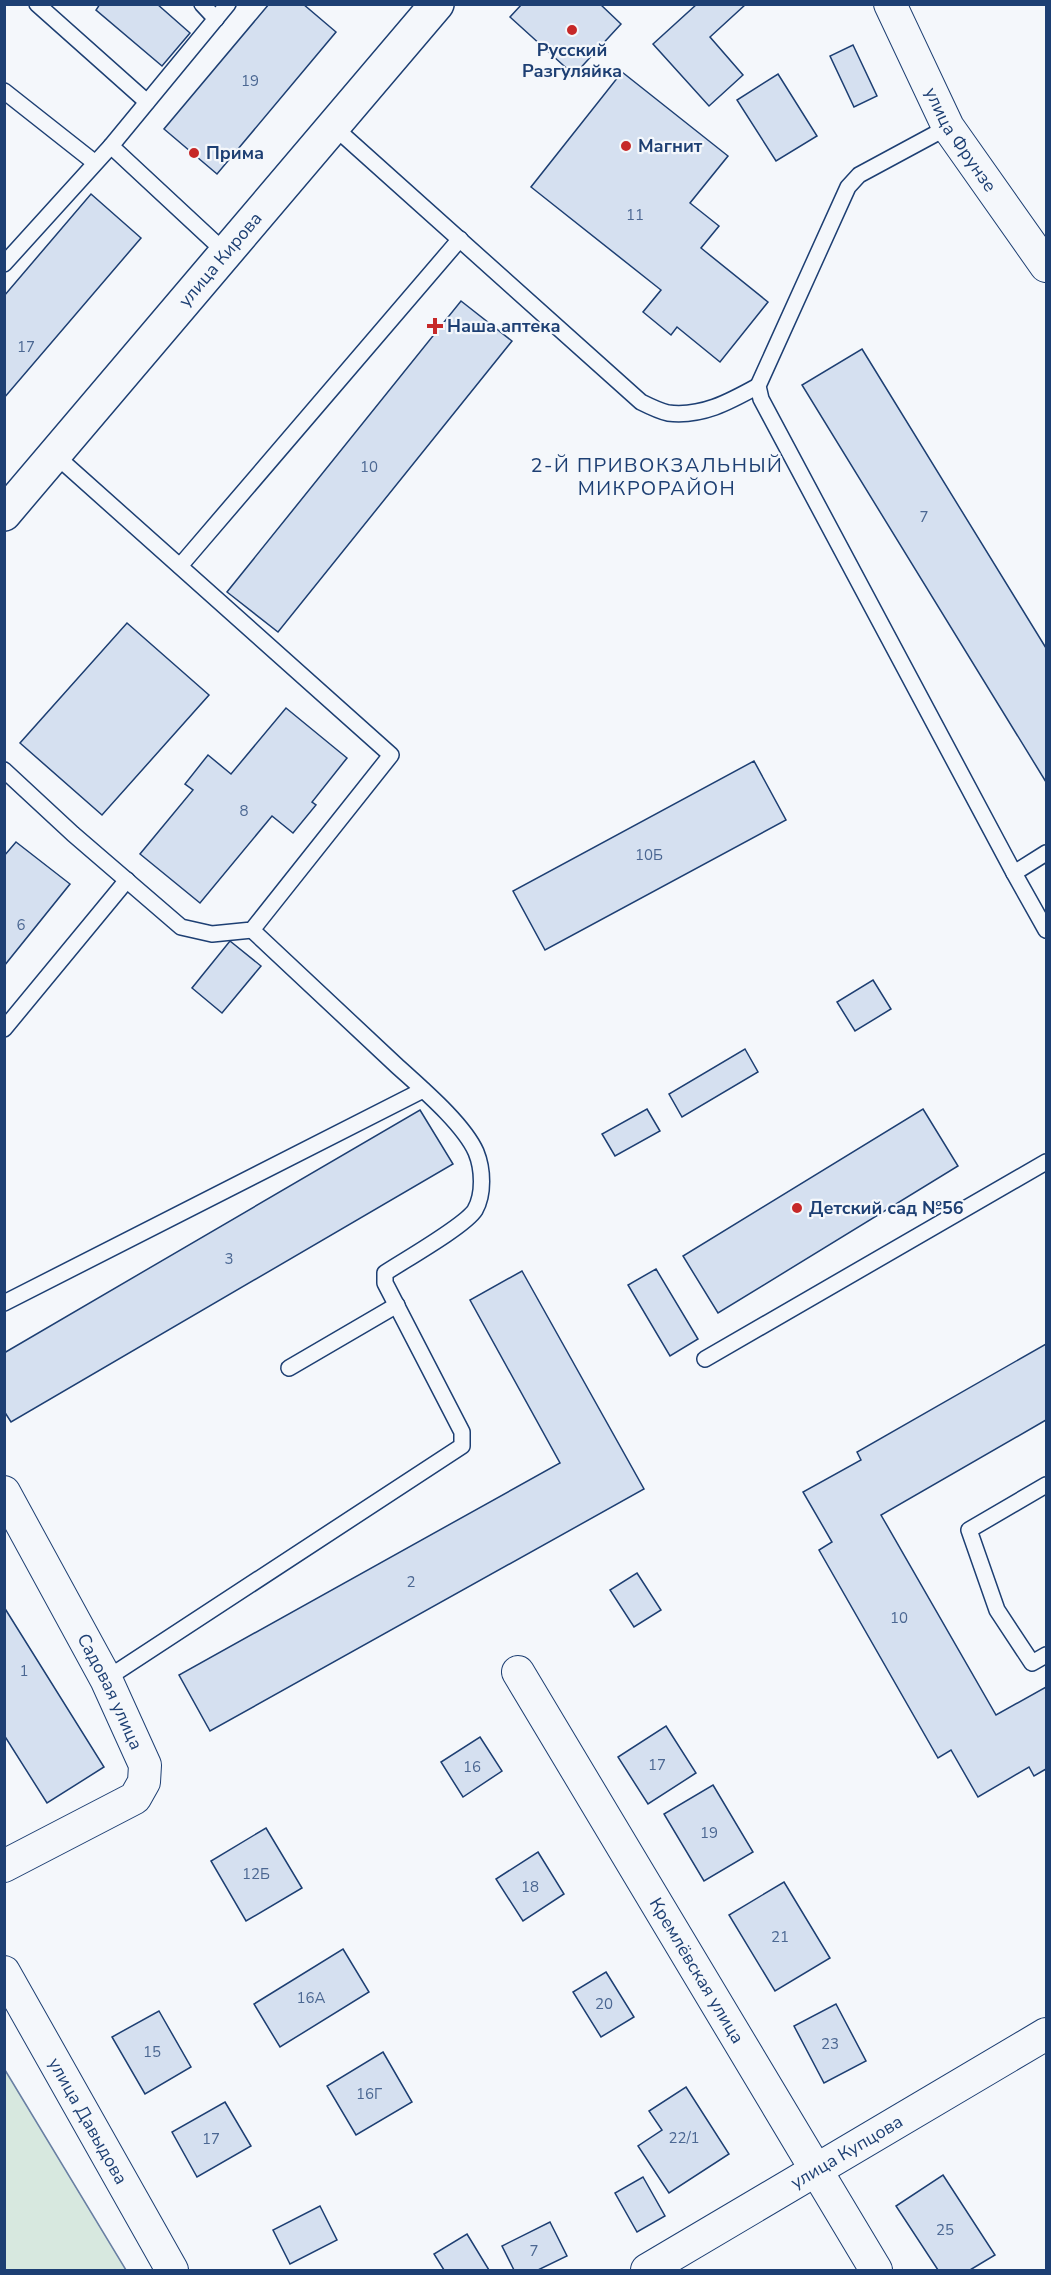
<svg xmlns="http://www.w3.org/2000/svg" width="1051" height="2275" viewBox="0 0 1051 2275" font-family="'Nunito Sans',sans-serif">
<rect width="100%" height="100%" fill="#f4f7fb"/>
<path fill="#d7e8df" stroke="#687fa3" stroke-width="1.5" d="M5 2070 126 2270H5Z"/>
<g fill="#d5e0f0" stroke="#1d3f73" stroke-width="1.5">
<path d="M100 4H157L190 33 162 66 96 10Z"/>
<path d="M269 4H303L336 32 217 174 164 129Z"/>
<path d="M522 4H600L621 24 574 75 510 17Z"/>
<path d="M697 4H746L710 37 743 75 709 106 653 44Z"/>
<path d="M853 45 877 96 854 107 830 56Z"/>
<path d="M622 72 728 156 690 203 719 226 701 248 768 302 720 362 677 327 671 335 643 312 661 290 531 187Z"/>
<path d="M778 74 817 136 776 161 737 100Z"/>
<path d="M91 194 141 238 4 398V296Z"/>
<path d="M461 301 512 341 278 632 227 592Z"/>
<path d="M862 349 1046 648V782L802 385Z"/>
<path d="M127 623 209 695 102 815 20 743Z"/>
<path d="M286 708 347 758 312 802 316 805 293 833 272 816 200 903 140 854 193 790 185 784 208 755 231 774Z"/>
<path d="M754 761 786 820 545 950 513 891Z"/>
<path d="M16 842 70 884 4 966V856Z"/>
<path d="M230 941 261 966 222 1013 192 988Z"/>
<path d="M873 980 891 1009 855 1031 837 1002Z"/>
<path d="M745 1049 758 1072 682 1117 669 1094Z"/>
<path d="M647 1109 660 1131 615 1156 602 1134Z"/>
<path d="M923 1109 958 1166 718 1313 683 1256Z"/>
<path d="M420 1110 453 1164 11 1422 4 1411V1353Z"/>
<path d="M656 1269 698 1339 670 1356 628 1285Z"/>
<path d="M522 1271 644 1489 210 1731 179 1675 560 1463 470 1300Z"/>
<path d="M1046 1344V1420L881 1515 996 1715 1046 1687V1769L1034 1776 1029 1767 978 1797 951 1750 938 1758 819 1550 832 1542 803 1492 861 1460 857 1452Z"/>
<path d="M637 1573 661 1610 634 1627 610 1590Z"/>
<path d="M4 1607 104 1767 47 1803 4 1735Z"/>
<path d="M666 1726 696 1773 648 1804 618 1757Z"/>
<path d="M480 1737 502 1771 463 1797 441 1762Z"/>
<path d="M713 1785 753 1852 704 1881 664 1814Z"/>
<path d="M266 1828 302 1888 246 1921 211 1861Z"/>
<path d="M538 1852 564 1894 523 1921 496 1879Z"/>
<path d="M784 1882 830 1958 775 1991 729 1915Z"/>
<path d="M343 1949 369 1992 280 2047 254 2004Z"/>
<path d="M606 1972 634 2017 601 2037 573 1992Z"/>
<path d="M836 2004 866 2061 824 2083 794 2026Z"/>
<path d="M159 2011 191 2067 145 2094 112 2037Z"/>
<path d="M383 2052 412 2102 356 2135 327 2086Z"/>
<path d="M686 2087 729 2154 669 2193 638 2146 662 2130 649 2111Z"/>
<path d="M225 2102 251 2146 197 2177 172 2132Z"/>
<path d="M943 2175 995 2255 970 2270H938L896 2206Z"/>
<path d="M643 2177 665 2216 637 2232 615 2193Z"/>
<path d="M320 2206 337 2240 290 2264 273 2230Z"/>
<path d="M550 2222 567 2256 538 2270H514L502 2246Z"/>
<path d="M467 2234 489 2270H444L434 2254Z"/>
</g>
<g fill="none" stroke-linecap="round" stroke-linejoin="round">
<defs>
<g id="lane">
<path d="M37 4 147 102"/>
<path d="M202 4 216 19"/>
<path d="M4 91 94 162"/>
<path d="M333 126 641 402C649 406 659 411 668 413 702 417 729 402 758 386"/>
<path d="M948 127 859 175 848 187 758 386 761 399 1014 873 1046 930"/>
<path d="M111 146 225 252"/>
<path d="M4 264 111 146 228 4"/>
<path d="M180 566 460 239"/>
<path d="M4 770 73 834 181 927 212 934 252 930 391 755 54 454"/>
<path d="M1014 873 1046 853"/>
<path d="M4 1029 127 880"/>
<path d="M4 1303 423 1090"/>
<path d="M705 1359 1046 1162"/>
<path d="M289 1368 397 1305"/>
<path d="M1046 1485 969 1530 997 1610 1032 1663 1046 1655"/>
<path d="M106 1679 462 1446V1432L385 1283V1273C403 1261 465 1226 475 1210 484 1194 483 1169 476 1152 463 1123 420 1087 396 1065 348 1020 300 975 252 930"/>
</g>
<g id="street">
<path id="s1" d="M890 4 948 127 1046 266"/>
<path id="s2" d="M4 1492 106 1679 145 1765 144 1782 135 1798 4 1866"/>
<path id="s3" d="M518 1672 876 2270"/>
<path id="s4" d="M4 1972 172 2270"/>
<path id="s5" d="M647 2270 1046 2034"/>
</g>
<g id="secondary">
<path id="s6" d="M4 514 437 4"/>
</g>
</defs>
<use href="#lane" stroke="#1d3f73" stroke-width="18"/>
<use href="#street" stroke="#1d3f73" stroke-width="34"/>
<use href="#secondary" stroke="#1d3f73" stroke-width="36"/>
<use href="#lane" stroke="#f4f7fb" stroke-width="15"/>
<use href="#street" stroke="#f4f7fb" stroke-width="32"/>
<use href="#secondary" stroke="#f4f7fb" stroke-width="33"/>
</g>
<g fill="#c62828" stroke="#f4f7fb" stroke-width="2">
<circle cx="572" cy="30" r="6"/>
<circle cx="626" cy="146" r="6"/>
<circle cx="194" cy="153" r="6"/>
<path d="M432 317h6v6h6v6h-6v6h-6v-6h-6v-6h6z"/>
<circle cx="797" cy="1208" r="6"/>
</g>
<g text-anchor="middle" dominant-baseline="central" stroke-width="4.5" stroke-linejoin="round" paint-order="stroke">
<g font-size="15" fill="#4b6792">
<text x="250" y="81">19</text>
<text x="635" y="215">11</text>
<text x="26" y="347">17</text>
<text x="369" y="467">10</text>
<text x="924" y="517">7</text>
<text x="244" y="811">8</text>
<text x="649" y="855">10Б</text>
<text x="21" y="925">6</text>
<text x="229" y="1259">3</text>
<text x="411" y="1582">2</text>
<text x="899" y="1618">10</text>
<text x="24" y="1671">1</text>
<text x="657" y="1765">17</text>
<text x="472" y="1767">16</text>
<text x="709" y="1833">19</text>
<text x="256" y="1874">12Б</text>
<text x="530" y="1887">18</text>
<text x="780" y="1937">21</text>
<text x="311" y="1998">16А</text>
<text x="604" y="2004">20</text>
<text x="830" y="2044">23</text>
<text x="152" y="2052">15</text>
<text x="369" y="2094">16Г</text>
<text x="684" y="2138">22/1</text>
<text x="211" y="2139">17</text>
<text x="945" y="2230">25</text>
<text x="534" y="2251">7</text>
</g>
<g font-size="18" font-weight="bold" fill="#1d3f73" stroke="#f4f7fb" text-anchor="start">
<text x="572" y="50" text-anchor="middle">Русский<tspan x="572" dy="21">Разгуляйка</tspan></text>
<text x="638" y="146">Магнит</text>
<text x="206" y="153">Прима</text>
<text x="447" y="326">Наша аптека</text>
<text x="809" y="1208">Детский сад №56</text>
</g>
<g font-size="18" fill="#1d3f73" stroke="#f4f7fb">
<text stroke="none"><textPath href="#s1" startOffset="153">улица Фрунзе</textPath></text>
<text stroke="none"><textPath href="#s6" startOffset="334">улица Кирова</textPath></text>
<text stroke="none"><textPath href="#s2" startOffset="226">Садовая улица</textPath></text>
<text stroke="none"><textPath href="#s3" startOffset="348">Кремлёвская улица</textPath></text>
<text stroke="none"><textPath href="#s4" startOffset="171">улица Давыдова</textPath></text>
<text stroke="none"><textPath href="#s5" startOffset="232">улица Купцова</textPath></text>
</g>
<g font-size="20" letter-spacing="1.5" fill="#1d3f73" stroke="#f4f7fb">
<text x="657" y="465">2-Й ПРИВОКЗАЛЬНЫЙ<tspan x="657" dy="23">МИКРОРАЙОН</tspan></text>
</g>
</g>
<rect width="1051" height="2275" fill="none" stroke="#1d3f73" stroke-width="12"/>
</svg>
